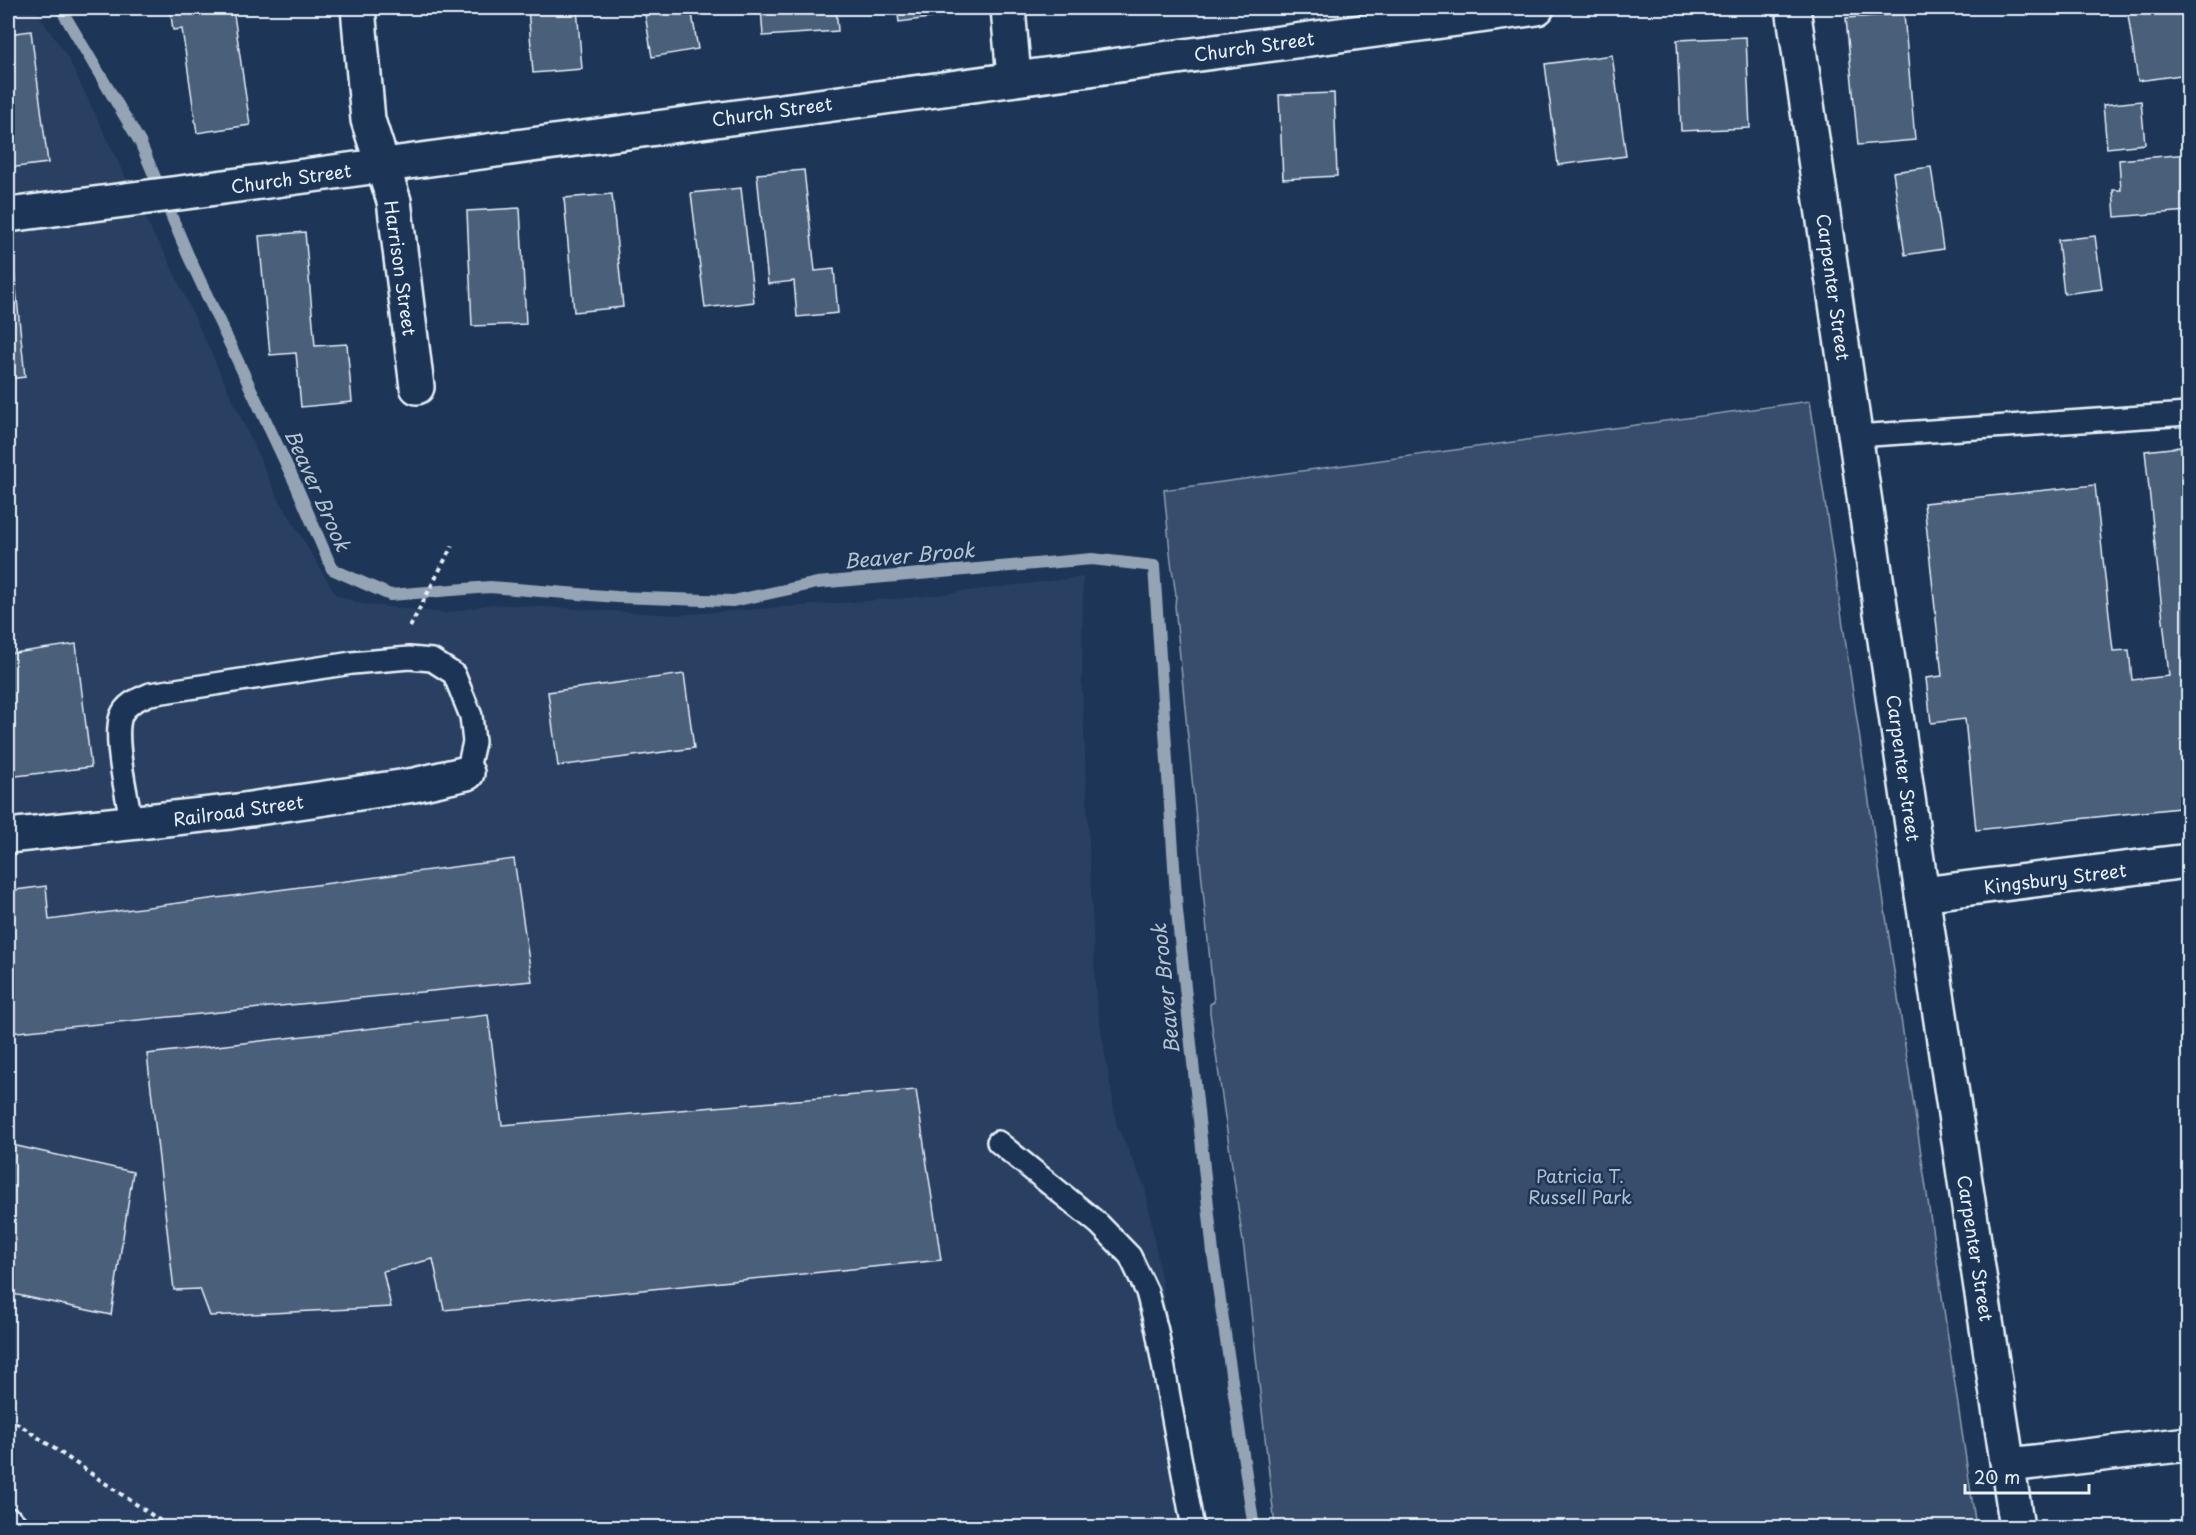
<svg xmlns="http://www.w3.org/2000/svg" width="2196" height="1535" viewBox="0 0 2196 1535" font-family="'Playpen Sans',sans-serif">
<rect width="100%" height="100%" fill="#1d3557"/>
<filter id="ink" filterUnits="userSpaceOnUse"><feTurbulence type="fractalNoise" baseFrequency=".0167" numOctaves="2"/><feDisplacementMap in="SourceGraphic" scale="12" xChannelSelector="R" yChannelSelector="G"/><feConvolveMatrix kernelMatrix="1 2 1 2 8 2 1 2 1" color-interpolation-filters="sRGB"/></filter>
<g filter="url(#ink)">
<path fill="#2a4162" d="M8 8H34L68 58 154 236 165 253 276 494 336 595 362 604 446 613 492 604 677 615 919 597 1083 577 1082 687 1096 999 1117 1126 1145 1187 1205 1527H8Z"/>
<path fill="#374d6c" stroke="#909fb2" stroke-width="1.5" d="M1810 401 1976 1527H1275L1244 1249 1210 1013V1004L1214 1002 1175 606 1176 595 1171 562 1164 490Z"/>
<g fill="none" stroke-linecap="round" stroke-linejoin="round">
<path stroke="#95a4b5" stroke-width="12" d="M62 8 65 16 140 142 188 255 296 485 332 569 390 595 490 587 617 597 733 601 817 583 1092 559 1154 566 1177 911 1213 1253 1254 1528"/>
</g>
<g fill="#495e7a" stroke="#e8f1f8" stroke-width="1.5">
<path d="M170 8H233L250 125 197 133 182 29 173 30Z"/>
<path d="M528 8H577L582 69 533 73Z"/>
<path d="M644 8H691L698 49 652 57Z"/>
<path d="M761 8H836L838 31 763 36Z"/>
<path d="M897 8H942L944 16 899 22Z"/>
<path d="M2127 8H2183L2188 47V74L2138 81Z"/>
<path d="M1904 14 1915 140 1858 145 1846 18Z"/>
<path d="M31 31 48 163 8 168V34Z"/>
<path d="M1746 37 1750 128 1681 131 1677 40Z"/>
<path d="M1612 55 1626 156 1558 165 1545 64Z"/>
<path d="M1334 93 1337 176 1283 179 1279 95Z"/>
<path d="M2141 101 2145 144 2107 148 2103 105Z"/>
<path d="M2188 154V211L2115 217 2113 190H2121L2119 160Z"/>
<path d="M1931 167 1943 249 1905 255 1893 172Z"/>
<path d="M804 170 815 271 834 269 838 313 797 317 794 281 768 284 757 174Z"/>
<path d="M741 188 754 302 705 308 691 193Z"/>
<path d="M612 194 623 307 574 312 564 198Z"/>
<path d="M520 208 526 324 472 326 467 211Z"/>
<path d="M305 232 315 346 347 344 352 402 301 407 296 353 270 355 259 236Z"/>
<path d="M2095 236 2102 289 2064 294 2058 240Z"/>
<path d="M8 260H13L25 377 8 379Z"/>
<path d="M2188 446V807L1976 830 1965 719 1931 723 1926 678 1942 676 1924 503 2095 485 2113 651 2129 650 2132 680 2169 676 2145 451Z"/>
<path d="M76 644 91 767 8 777V654Z"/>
<path d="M684 674 694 748 558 766 548 692Z"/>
<path d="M514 859 532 981 8 1033V891L46 886 49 920Z"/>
<path d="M488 1015 502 1125 916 1090 941 1260 444 1310 433 1259 383 1271 391 1307 210 1316 200 1289 174 1290 147 1054Z"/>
<path d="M8 1144 133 1172 111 1315 8 1293Z"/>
</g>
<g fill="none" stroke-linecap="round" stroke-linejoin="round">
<defs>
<g id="lane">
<path d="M1856 436 2188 414"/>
<path d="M132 823C127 798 113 738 121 716 126 703 139 699 150 694L352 663 409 658 432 660 454 674 471 716 474 742 467 773"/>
<path d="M998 1142 1099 1224 1130 1256 1147 1292 1157 1331 1193 1528"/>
</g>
<g id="street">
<path d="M358 8 368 120 394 201 417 387"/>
<path d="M1008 8 1014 78"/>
<path d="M1793 8 1922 894 2017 1528"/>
<path d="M8 215 187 192 1537 8"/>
<path d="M8 836 230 812 414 785 467 773"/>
<path d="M1922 894 2188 861"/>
<path d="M2009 1465 2188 1444"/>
<path d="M8 1525 11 1528"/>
</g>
</defs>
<use href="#lane" stroke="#e8f1f8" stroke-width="26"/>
<use href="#street" stroke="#e8f1f8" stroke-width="38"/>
<g stroke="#e8f1f8" stroke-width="4" stroke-dasharray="4.5 4.5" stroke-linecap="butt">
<path d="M410 627 452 546"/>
<path d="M8 1417 171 1528"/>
</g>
<use href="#lane" stroke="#1d3557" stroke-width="21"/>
<use href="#street" stroke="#1d3557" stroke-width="33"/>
</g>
</g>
<g text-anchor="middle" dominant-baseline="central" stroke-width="5" stroke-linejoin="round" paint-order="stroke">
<g font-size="18" fill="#e8f1f8" stroke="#1d3557">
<text transform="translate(1254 46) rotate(-8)">Church Street</text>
<text transform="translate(772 111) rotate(-8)">Church Street</text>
<text transform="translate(291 178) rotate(-8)">Church Street</text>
<text transform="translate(401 268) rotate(82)">Harrison Street</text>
<text transform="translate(1834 287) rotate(82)">Carpenter Street</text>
<text transform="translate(1904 768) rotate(82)">Carpenter Street</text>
<text transform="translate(238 810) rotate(-8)">Railroad Street</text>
<text transform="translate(2055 878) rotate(-7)">Kingsbury Street</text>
<text transform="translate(1976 1248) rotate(81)">Carpenter Street</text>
</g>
<g font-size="18" fill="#b3c0ce" stroke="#1d3557">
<text x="1580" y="1175">Patricia T.<tspan x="1580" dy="21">Russell Park</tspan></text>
</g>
<g font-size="20" font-style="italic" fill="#b7c4d1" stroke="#1d3557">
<text transform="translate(318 490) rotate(66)">Beaver Brook</text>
<text transform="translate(909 555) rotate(-5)">Beaver Brook</text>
<text transform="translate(1165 989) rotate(-96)">Beaver Brook</text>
</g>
</g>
<rect width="2196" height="1535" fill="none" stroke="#1d3557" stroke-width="30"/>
<rect x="15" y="15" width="2166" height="1505" fill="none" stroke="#e8f1f8" stroke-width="2" filter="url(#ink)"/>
<path d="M1965 1484v9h124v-9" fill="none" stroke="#e8f1f8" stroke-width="3"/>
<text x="1974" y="1484" font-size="18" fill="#e8f1f8" stroke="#1d3557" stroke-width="4.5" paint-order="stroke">20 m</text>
</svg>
